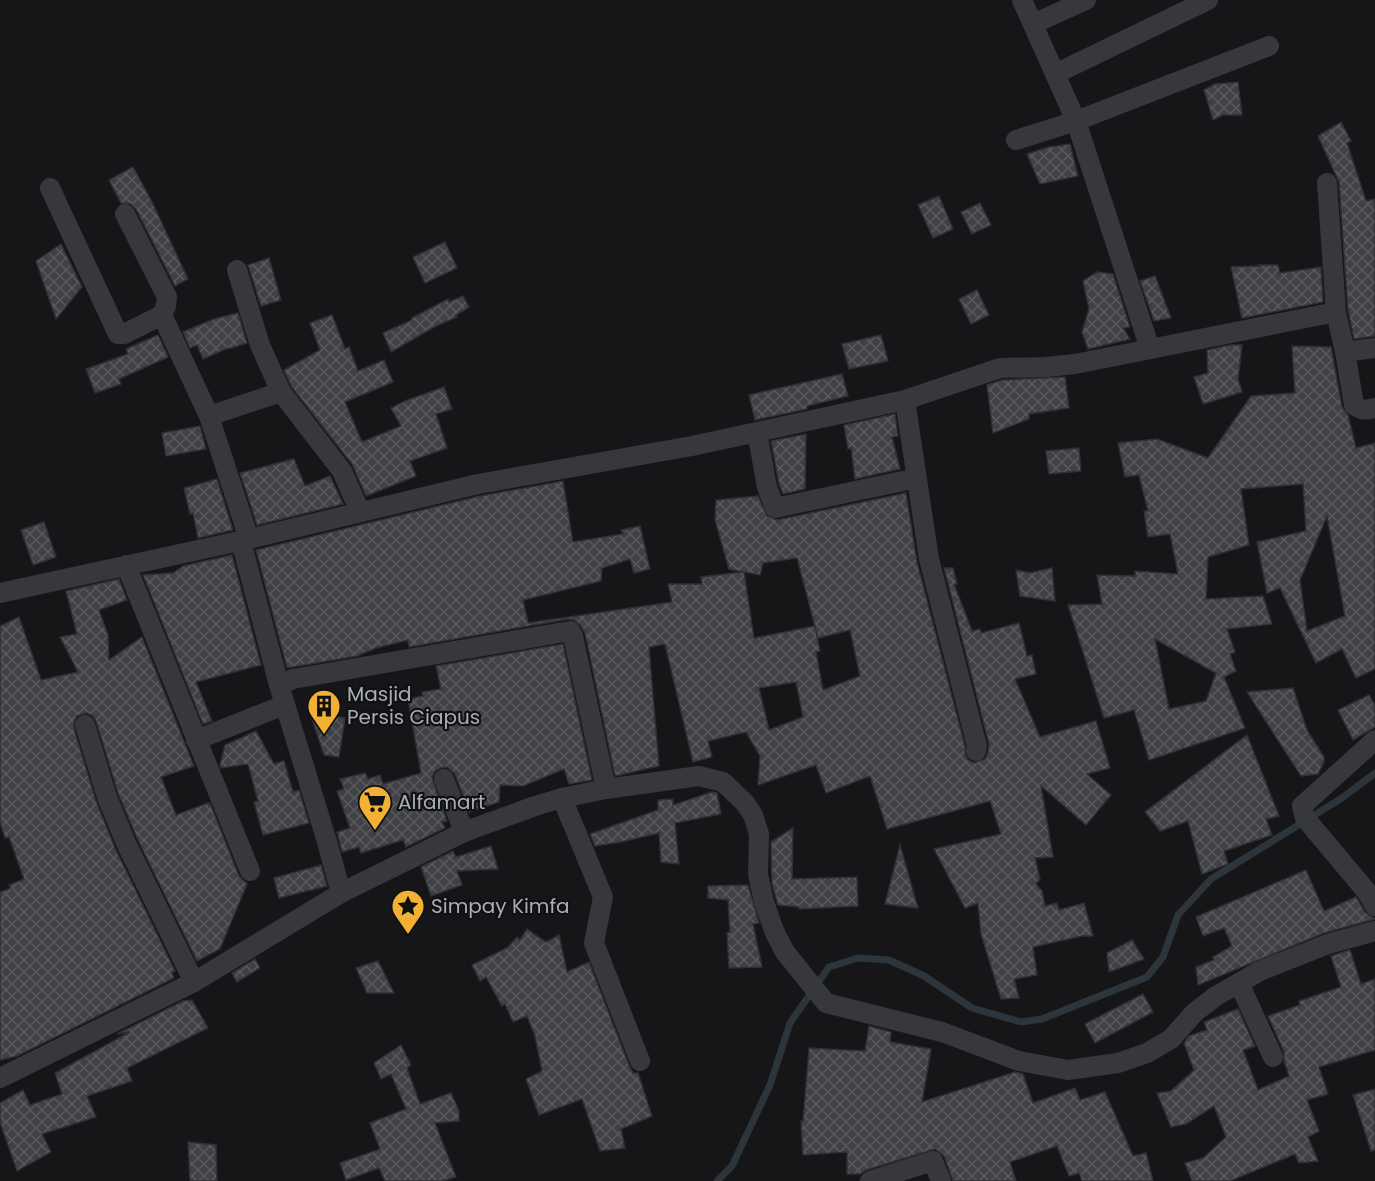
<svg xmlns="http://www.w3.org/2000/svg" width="1375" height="1181" viewBox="0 0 1375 1181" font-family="Poppins,sans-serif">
<defs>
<pattern id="building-cross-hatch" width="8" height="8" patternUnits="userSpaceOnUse" patternTransform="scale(1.5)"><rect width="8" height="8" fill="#404145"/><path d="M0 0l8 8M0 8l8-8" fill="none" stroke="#595a5e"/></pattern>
</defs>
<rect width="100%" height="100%" fill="#161618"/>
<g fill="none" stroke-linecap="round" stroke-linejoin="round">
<path stroke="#2c353c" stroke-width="7" d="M717 1181 732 1166 770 1085 790 1023 829 967 858 958 889 960 924 976 972 1008 1021 1022 1042 1019 1147 977 1163 957 1178 915 1211 879 1342 798 1375 773"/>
</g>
<g fill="url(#building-cross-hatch)" stroke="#303034" stroke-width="1.5" fill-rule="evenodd">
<path d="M1238 82 1242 115H1223L1213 120 1204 90 1215 84Z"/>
<path d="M1341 122 1351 141 1347 143 1366 201 1375 199V336L1354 339 1348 310 1339 182 1318 136Z"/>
<path d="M1070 144 1078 176 1040 184 1027 154 1049 147Z"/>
<path d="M133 167 152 202 188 279 175 286 136 209 131 204 121 203 109 180Z"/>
<path d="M939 196 953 229 933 238 918 205Z"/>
<path d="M980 203 991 225 972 234 961 212Z"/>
<path d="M445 242 457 268 425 283 413 257Z"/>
<path d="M61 244 82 287 56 319 36 261Z"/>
<path d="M269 258 281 300 261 306 248 265Z"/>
<path d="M1259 265H1278L1280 273 1321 267 1323 302 1242 318 1231 267 1260 266Z"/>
<path d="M1097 272 1113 274 1130 327 1123 328 1130 339 1088 349 1082 332 1089 309 1083 281Z"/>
<path d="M1155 276 1171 318 1154 321 1140 281Z"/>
<path d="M977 290 989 315 971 324 959 299Z"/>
<path d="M463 296 469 307 456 315 457 317 434 327 391 352 383 333 412 320V318L448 299 449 302Z"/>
<path d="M238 313 247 343 228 349V348L203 359 197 345 190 348 183 332 214 319Z"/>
<path d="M332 315 345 349 349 347 358 371 384 360 393 382 345 402 362 442 401 426 391 408 405 401 444 387 452 409 436 414 447 448 410 461 416 476 366 496 352 464 291 386 284 370 320 350 310 323Z"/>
<path d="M158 335 168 357 119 379 121 384 95 393 86 369 128 354 126 349Z"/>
<path d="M881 335 888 361 849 369 842 344Z"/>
<path d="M1230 345H1242L1238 379 1242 392 1203 404 1194 377 1208 373 1207 350Z"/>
<path d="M1292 346 1331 347 1342 407 1348 415 1356 448 1375 443V669L1356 678 1342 649 1316 663 1280 588 1267 593 1257 542 1306 531 1303 484 1241 489 1249 545 1208 557 1206 599 1263 596 1272 624 1227 629 1235 652 1230 654 1236 671 1224 677 1245 728 1149 760 1134 710 1104 718 1068 605 1102 604 1097 575 1135 576V571L1178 574 1170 534 1148 537 1144 511H1148L1139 475 1125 477 1118 443 1157 439 1208 458 1251 396 1295 393ZM1327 516 1345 616 1307 631 1300 580ZM1155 639 1216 673 1206 701 1169 709Z"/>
<path d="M842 374 848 396 807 406V409L755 420 749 395Z"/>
<path d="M1065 377 1069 408 1029 414V419L993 433 987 385 1002 380Z"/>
<path d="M895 414 898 436 892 437 900 469 855 479 851 448 848 449 844 425Z"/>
<path d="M200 426 206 449 166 456 162 433Z"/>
<path d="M806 434 805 489 783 494 779 484 771 441Z"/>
<path d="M1079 448 1081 471 1049 474 1046 451Z"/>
<path d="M294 459 305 486 330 476 343 504 257 525 240 473Z"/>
<path d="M217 479 233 530 198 538 193 513 190 514 184 488Z"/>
<path d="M563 481 573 542 623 534 621 530 640 526 650 569 634 573 630 559 602 568 601 581 523 600 528 623 672 602 668 584H702L701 577 743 572 729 569 715 520 716 500 758 496 767 516 777 520 906 493 917 562 965 746V754L968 760 974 763 985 759 988 753 989 744 944 568H953L957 584H954L972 631 980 629 981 633 1019 623 1027 656 1032 655 1036 674 1015 679 1040 737 1096 721 1110 768 1087 774 1111 795 1086 825 1041 786 1053 857 1035 858 1040 879 1036 884 1042 891 1045 906 1057 903 1059 910 1084 903 1093 936H1082L1033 947 1037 975 1014 979 1019 998 1001 999 981 934 978 903 965 908 934 849 1001 834 990 801 887 829 870 776 826 793 816 765 758 785 760 756 746 732 708 741 712 757 693 762 665 644 649 647 659 766 615 776 585 633 580 625 574 620 568 619 409 647 408 640 376 648 357 656 287 668 256 550 480 496ZM797 558 818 638 850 630 860 676 823 690 816 652 820 651 815 626 754 638 744 572 760 575 763 563ZM796 682 803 717 769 730 759 688Z"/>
<path d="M44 522 56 557 33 565 21 530Z"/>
<path d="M232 555 261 665 196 682 212 721 203 724 143 575 173 573 183 566Z"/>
<path d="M1052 568 1055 601 1020 596 1016 570 1030 573Z"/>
<path d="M119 579 127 600 99 610 108 635 109 660 142 637 194 766 161 777 176 815 208 803 209 805 210 803 239 876 247 884 220 949 197 961 137 838 118 793 96 721 93 716 87 713 77 716 74 722V729L96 801 115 848 175 971 172 973 174 978 17 1056 0 1060V892L11 888 9 885 24 879 9 837 5 838 0 822V626L19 617 41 680 78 672 60 637 77 634 66 591Z"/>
<path d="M563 644 592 780 569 784 564 769 523 786 500 785 499 802 469 812 455 774 447 767 440 768 435 771 432 778 447 821 442 822 445 828 406 847 403 840 361 853 359 847 342 852 337 832 350 828 337 791 344 789 340 779 365 773 368 779 380 775 383 784 421 773 408 699 423 696 422 692 441 689 436 666Z"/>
<path d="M1293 688 1307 730 1324 757V762L1318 774 1301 776 1247 692Z"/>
<path d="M1369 695 1375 705V727L1353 740 1338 710Z"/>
<path d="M310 713 345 718 339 757 324 755Z"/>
<path d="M256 731 274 764 284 761 293 792 299 790 309 823 263 835 254 802 258 801 248 764 221 768 220 765 225 745Z"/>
<path d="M1247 735 1279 816 1266 819 1272 835 1224 851 1228 864 1202 874 1188 821 1160 831 1145 812Z"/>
<path d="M712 792 717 793 721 814 675 823 679 864 661 862 659 833 621 842 595 846 590 834 658 810V800L673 799V805Z"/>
<path d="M793 828 792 879 857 877 858 906 799 909V907L778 905 772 884 771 842Z"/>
<path d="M900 845 918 908 885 904Z"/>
<path d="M491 846 498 869 457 871 462 885 431 896 421 867 453 851 456 857Z"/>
<path d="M321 865 327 886 279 898 274 878Z"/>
<path d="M1306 870 1324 911 1356 897 1365 912 1375 919 1324 933 1198 985 1196 967 1214 960 1213 957 1232 946 1224 928 1203 936 1196 917Z"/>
<path d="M748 885 759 923 753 924 762 967 729 968 727 933 730 932 728 900 708 898V886Z"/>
<path d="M527 929 546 942 559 935 567 972 589 962 629 1065 633 1073H638L652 1116 621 1129 625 1148 600 1151 582 1099 539 1115 526 1079 542 1071 535 1036 527 1016 513 1022 505 1004 502 1006 486 977 480 981 472 965 507 948 517 937 520 940Z"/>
<path d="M1132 940 1144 959 1109 972 1107 953Z"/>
<path d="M1350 950 1361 984 1375 979V1050L1319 1067 1328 1094 1307 1100 1319 1131 1308 1137 1318 1161 1299 1163 1295 1154 1230 1181H1192L1185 1163 1203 1158 1226 1137 1214 1106 1186 1124 1171 1127 1157 1093 1171 1091 1194 1070 1184 1043 1189 1036 1207 1030 1204 1022 1238 1009 1255 1046 1243 1050 1258 1090 1289 1076 1284 1061V1052L1268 1016 1300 1005 1299 1001 1341 987 1331 956Z"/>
<path d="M255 959 260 968 237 982 232 973Z"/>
<path d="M378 961 394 993H367L356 968Z"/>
<path d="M1143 994 1153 1012 1095 1043 1085 1024Z"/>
<path d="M192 1000 208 1028 127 1068 132 1081 87 1096 96 1117 42 1134 51 1152 17 1171 0 1122V1103L23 1090 30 1105 62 1094 55 1073 130 1032 117 1034 183 1001Z"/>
<path d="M869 1026 891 1032 890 1042 931 1049 922 1102 1015 1072 1023 1074 1033 1103 1075 1088 1080 1100 1105 1092 1133 1156 1146 1153 1153 1181H1082L1079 1173 1069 1176 1057 1146 1010 1162 1016 1181H953L944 1156 935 1149 866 1170 860 1174H847V1152L803 1155 801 1121H803L809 1048 865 1051Z"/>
<path d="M401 1045 411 1065 407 1068 420 1104 451 1093 459 1111V1121L435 1123 456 1177 442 1181H385L379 1168 346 1180 340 1163 380 1149 370 1123 406 1109 391 1074 381 1079 374 1063Z"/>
<path d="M1375 1089V1150L1371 1151 1353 1095Z"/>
<path d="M188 1142 216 1145 217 1181H190Z"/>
</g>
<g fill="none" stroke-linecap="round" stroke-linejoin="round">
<g stroke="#37383d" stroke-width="20">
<path d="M1022 0 1076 121 1150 349"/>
<path d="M1033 24 1086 0"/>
<path d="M1055 74 1208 0"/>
<path d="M1016 140 1076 121 1269 46"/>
<path d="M1327 183 1336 312"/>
<path d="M50 188 118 334H124L162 315 209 416"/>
<path d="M125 214 167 297 166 306 162 315"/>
<path d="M237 270 260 345 281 392 209 416 249 539"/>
<path d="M1345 352 1354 405C1361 411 1366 410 1375 408"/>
<path d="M281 392 342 471 360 512"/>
<path d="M905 400 929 559 977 746 976 751"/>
<path d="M757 432 767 487 775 508 917 478"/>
<path d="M241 541 279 685"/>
<path d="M126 565 250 871"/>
<path d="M0 593 249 539 478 484 692 446 905 400 1000 368 1046 367 1075 364 1336 312 1345 352 1375 348"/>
<path d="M85 725 107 797 126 843 194 982"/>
<path d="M196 740 284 705"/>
<path d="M1375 740 1302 806 1305 818 1367 892 1375 906"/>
<path d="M444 779 464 832"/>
<path d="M562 798 603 897 594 943 640 1061"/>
<path d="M341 893 326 838 279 685 293 679 570 631 573 636 606 789"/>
<path d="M1239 983 1273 1057"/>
<path d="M0 1078 194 982 341 893 464 832 535 806 562 798 606 789 699 776 723 782 745 803 753 815 759 834 758 874 764 902 775 933 785 952 826 1003 942 1032 1019 1061 1068 1070 1118 1063 1147 1053 1171 1039 1194 1013 1216 996 1260 971 1328 944 1375 931"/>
<path d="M870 1181 933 1161 941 1181"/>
</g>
</g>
<defs>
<symbol id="building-pin" viewBox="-11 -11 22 30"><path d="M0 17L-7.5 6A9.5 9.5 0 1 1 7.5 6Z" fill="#f2b134" stroke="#111113"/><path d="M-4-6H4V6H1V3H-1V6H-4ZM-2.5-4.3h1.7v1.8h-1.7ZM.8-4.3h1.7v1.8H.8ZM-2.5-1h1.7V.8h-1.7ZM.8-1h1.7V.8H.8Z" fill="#111"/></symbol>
<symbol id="supermarket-pin" viewBox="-11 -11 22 30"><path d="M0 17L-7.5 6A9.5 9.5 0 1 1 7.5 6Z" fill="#f2b134" stroke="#111113"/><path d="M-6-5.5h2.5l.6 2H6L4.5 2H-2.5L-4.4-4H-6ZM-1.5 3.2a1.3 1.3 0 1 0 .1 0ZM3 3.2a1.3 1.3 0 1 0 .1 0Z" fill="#111"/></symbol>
<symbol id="sight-pin" viewBox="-11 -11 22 30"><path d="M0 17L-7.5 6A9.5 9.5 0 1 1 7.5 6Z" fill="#f2b134" stroke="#111113"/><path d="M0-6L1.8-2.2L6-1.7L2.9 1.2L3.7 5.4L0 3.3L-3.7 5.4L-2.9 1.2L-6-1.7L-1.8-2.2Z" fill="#111"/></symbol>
</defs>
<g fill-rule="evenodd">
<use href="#building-pin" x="305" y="687" width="38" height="52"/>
<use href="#supermarket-pin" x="356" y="783" width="38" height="52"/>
<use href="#sight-pin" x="389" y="887" width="38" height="52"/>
</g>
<g text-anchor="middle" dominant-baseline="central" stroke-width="4.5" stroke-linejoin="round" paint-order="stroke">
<g font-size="20" fill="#a8adb8" stroke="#111113" text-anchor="start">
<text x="347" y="694">Masjid<tspan x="347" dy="23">Persis Ciapus</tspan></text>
<text x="398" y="802">Alfamart</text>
<text x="431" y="906">Simpay Kimfa</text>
</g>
</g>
</svg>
